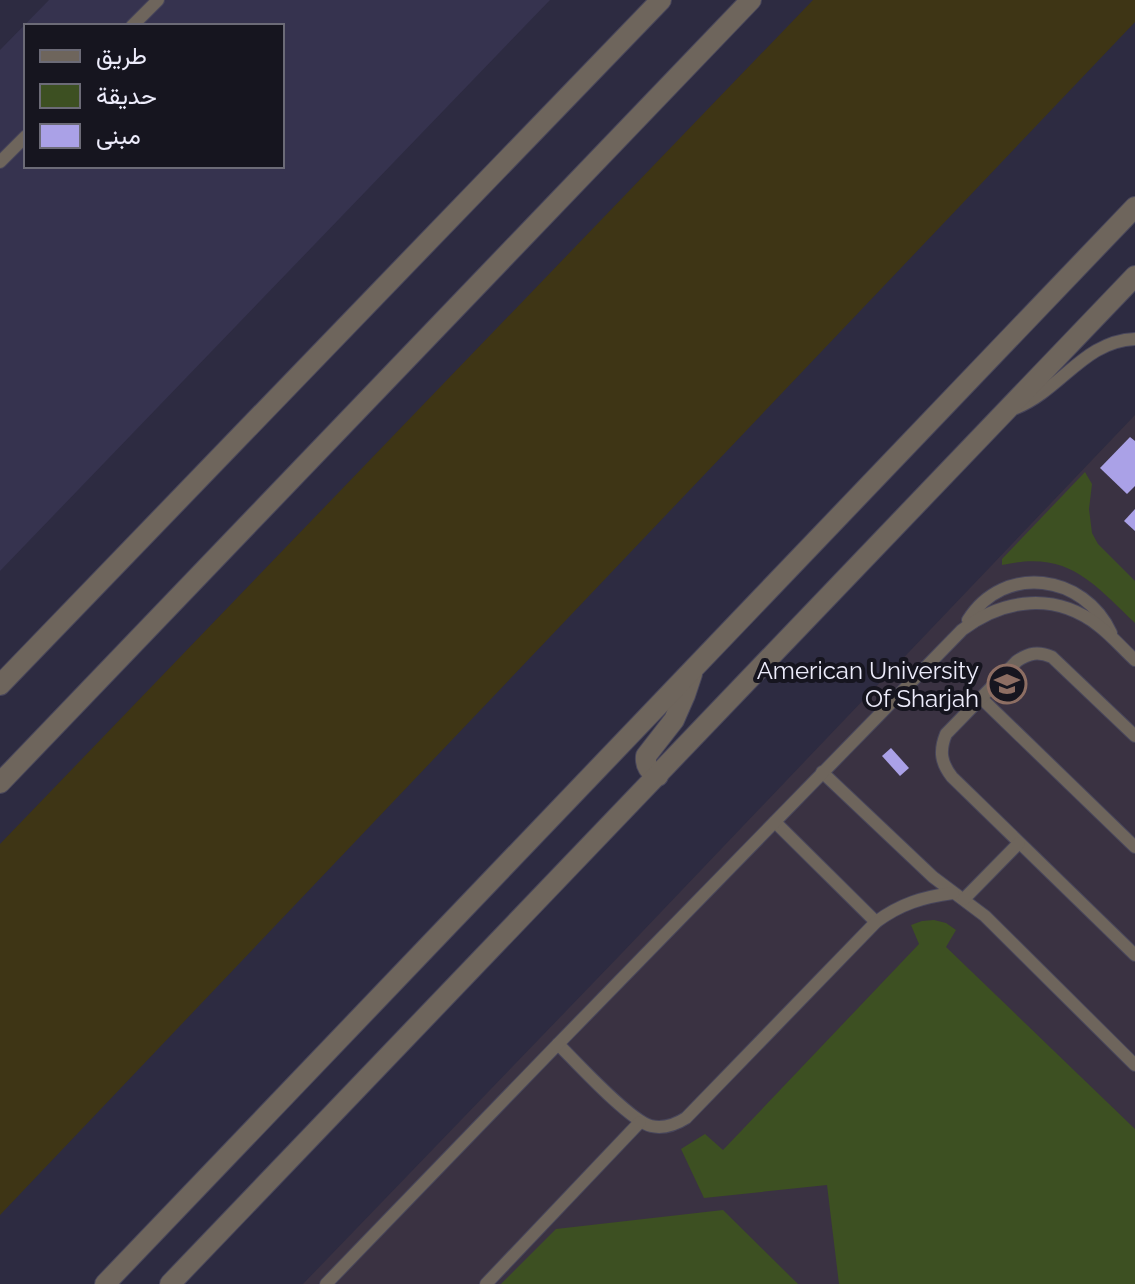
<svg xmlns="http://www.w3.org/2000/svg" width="1135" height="1284" viewBox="0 0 1135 1284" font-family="Raleway,Vazirmatn,sans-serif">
<rect width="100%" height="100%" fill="#2d2b41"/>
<path fill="#36334f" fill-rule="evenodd" d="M49 0H550L0 571V50ZM26 26H282V166H26Z"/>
<path fill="#3a3242" d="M1135 415V1284H303L622 953Z"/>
<g fill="#3d5022">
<path d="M1085 472 1092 484 1089 509 1092 533 1098 544 1135 581V623C1092 582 1068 550 1002 565V559Z"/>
<path d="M934 920 946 923 956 930 946 947 1135 1129V1284H839L827 1185 704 1198 681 1149 705 1134 723 1150 919 944 911 925 922 921Z"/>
<path d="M723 1210 798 1284H501L556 1229Z"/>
</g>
<path fill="#3e3515" d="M813 0H1135V22L0 1215V844Z"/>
<g fill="#aaa1e7">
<path d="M1130 437 1135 441V486L1127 494 1100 468Z"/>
<path d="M1135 509V531L1124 521Z"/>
<path d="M891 748 909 768 900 776 882 756Z"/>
</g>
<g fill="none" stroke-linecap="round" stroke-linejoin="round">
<defs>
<g id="service">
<path d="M132 26 158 0"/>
<path d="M0 162 26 136"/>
<path d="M1016 408C1062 389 1084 341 1135 339"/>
<path d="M968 620C1004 563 1084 574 1111 633"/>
<path d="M981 698 1135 847"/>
<path d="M1135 736 1052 657C1038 651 1029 653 1017 661L946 734C939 751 941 763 952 777L1135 955"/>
<path d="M822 772 933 877 985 916 1135 1065"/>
<path d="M775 822 876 922"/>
<path d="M964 899 1019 843"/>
<path d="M558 1044C576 1062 630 1121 651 1126 664 1129 675 1125 686 1118L876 922C900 904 923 897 953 893"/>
<path d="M326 1284 558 1044 962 630C1004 598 1056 592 1099 626 1112 636 1123 649 1135 660"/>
<path d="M486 1284 640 1122"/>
</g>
<g id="tertiary">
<path d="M0 685 661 0"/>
<path d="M658 776C649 771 645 766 646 756L674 720 685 695 692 674"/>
<path d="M0 783 751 0"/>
<path d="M105 1284 1135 207"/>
<path d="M170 1284 1135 276"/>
</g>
</defs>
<use href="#service" stroke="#48465b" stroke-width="14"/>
<use href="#tertiary" stroke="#48465b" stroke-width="22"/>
<use href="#service" stroke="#6e655c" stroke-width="12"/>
<use href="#tertiary" stroke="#6e655c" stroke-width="20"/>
</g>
<defs>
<symbol id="university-ring" viewBox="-11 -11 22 22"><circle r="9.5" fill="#16151f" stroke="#8d6e63" stroke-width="1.5"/><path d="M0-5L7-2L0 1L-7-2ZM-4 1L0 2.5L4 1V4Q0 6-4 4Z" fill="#8d6e63"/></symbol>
</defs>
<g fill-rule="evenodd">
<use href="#university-ring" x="985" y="662" width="44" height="44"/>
</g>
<g text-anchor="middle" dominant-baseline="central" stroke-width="8" stroke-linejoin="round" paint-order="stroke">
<g font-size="24" fill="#edecfb" stroke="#16151f" text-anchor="end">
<text x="979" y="670">American University<tspan x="979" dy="28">Of Sharjah</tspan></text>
</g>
</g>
<rect x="24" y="24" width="260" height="144" fill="#16151f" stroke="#6c6b77" stroke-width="2"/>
<rect x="40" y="50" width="40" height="12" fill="#6e655c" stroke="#6c6b77" stroke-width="2"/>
<text x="96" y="64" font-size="24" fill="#edecfb">طريق</text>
<rect x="40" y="84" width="40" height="24" fill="#3d5022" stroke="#6c6b77" stroke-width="2"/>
<text x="96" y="104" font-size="24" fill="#edecfb">حديقة</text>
<rect x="40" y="124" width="40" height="24" fill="#aaa1e7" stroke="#6c6b77" stroke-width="2"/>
<text x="96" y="144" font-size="24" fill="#edecfb">مبنى</text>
</svg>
